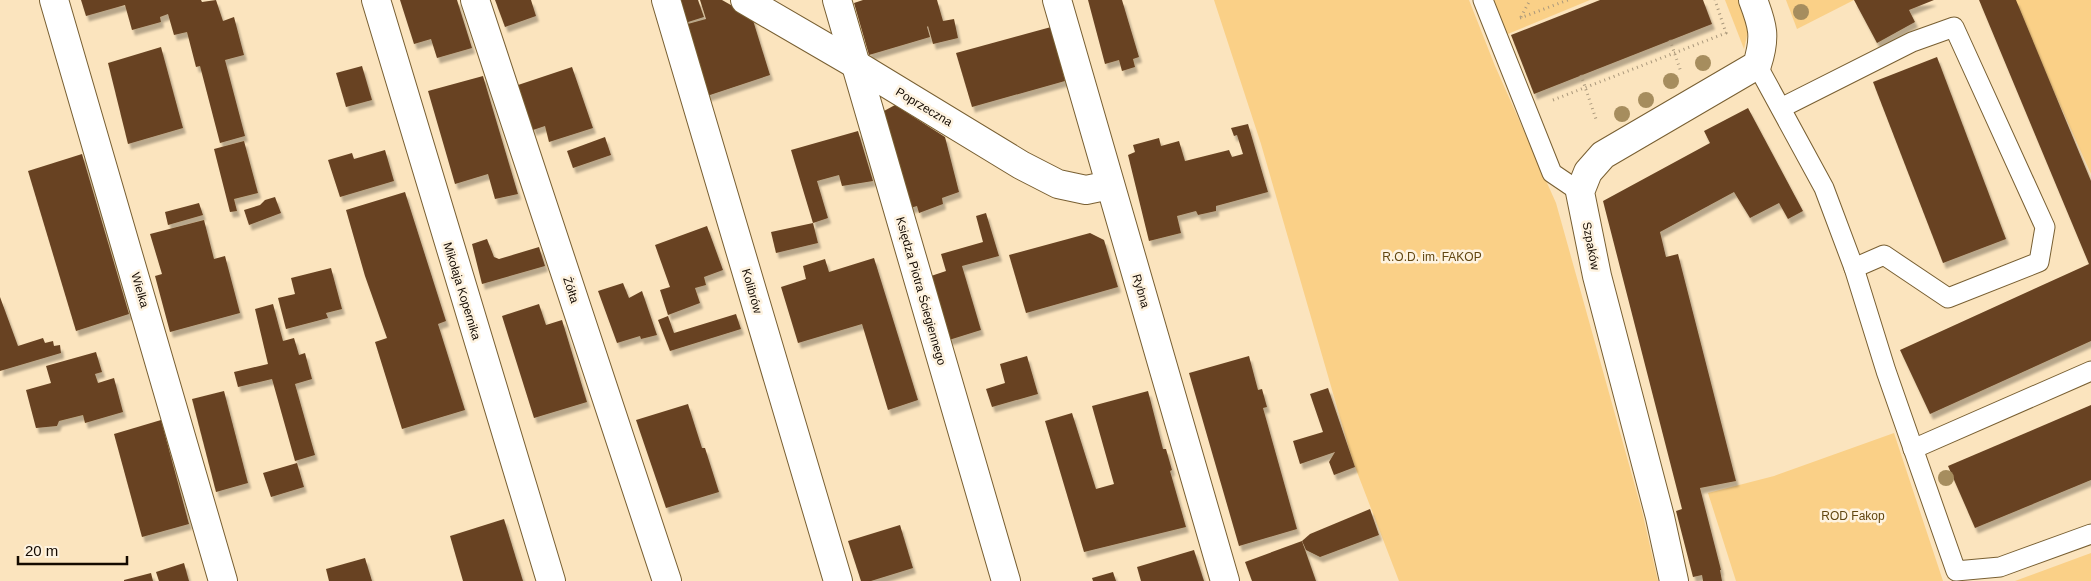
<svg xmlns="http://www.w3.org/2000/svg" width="2091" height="581" viewBox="0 0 2091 581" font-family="Helvetica,sans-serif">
<defs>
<filter id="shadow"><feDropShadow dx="3" dy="5.5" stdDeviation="1" flood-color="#0004"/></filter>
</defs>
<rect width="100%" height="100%" fill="#fbe4be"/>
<g fill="#fad087">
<path d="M1214 0H1469L1495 66 1556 203 1642 511 1658 581H1399L1352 459 1261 144Z"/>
<path d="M1483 0H1590L1498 38Z"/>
<path d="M1725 0H1740L1749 27 1744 49Z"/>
<path d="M1786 0H1854L1797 29Z"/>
<path d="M2013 0H2091V174Z"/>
<path d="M1894 433 1943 581H1736L1708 493 1774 476Z"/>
<path d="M2091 553V581H2015Z"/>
</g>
<g fill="#684322" filter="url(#shadow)">
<path d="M81 0H201L202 2 216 0 223 21 234 17 244 55 225 60 245 136 220 143 200 66 196 67 187 32 174 35 168 14 160 17 161 22 132 30 125 5 86 16Z"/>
<path d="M400 0H457L472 48 437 58 431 39 414 44Z"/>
<path d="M495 0H531L536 16 505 27Z"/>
<path d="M678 0H698L704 17 685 23Z"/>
<path d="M700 0H722L752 17 770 75 707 96 684 25 706 19Z"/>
<path d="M863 0H937L943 21 954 19 958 38 933 44 928 26 927 27 930 37 869 55 854 3Z"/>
<path d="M1088 0H1122L1139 57 1133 59 1135 67 1122 71 1119 60 1105 64Z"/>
<path d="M1600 0H1703L1712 24 1534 94 1511 35Z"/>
<path d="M1854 0H1934L1909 10 1915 22 1877 43Z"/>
<path d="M1979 0H2016L2091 181V341L1930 414 1900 350 2089 264Z"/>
<path d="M1051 27 1065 81 972 107 956 53Z"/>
<path d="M161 47 183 128 128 144 108 63Z"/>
<path d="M1937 57 2006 239 1943 263 1873 82Z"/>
<path d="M362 66 372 100 346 107 336 73Z"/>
<path d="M572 67 593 128 549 142 545 126 533 130 518 85Z"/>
<path d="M483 76 518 194 495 199 488 174 455 184 428 91Z"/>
<path d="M895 105 945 137 959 192 942 198 943 204 919 213 917 206 907 209 884 111Z"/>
<path d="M1748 108 1803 211 1788 219 1779 203 1750 218 1734 192 1660 232 1666 257 1678 254 1736 481 1700 488 1721 570H1720L1722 581H1703L1702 575 1693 577 1676 511 1682 509 1603 201 1710 143 1704 131Z"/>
<path d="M1248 124 1268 192 1216 206V211L1198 215 1196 211 1177 216 1181 233 1149 241 1128 155 1135 152 1133 145 1159 138 1161 146 1179 141 1185 161 1229 150 1232 157 1243 154 1237 135 1234 136 1231 128Z"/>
<path d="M858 131 873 181 842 186 839 175 817 181 828 218 813 223 791 150Z"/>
<path d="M605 137 611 155 573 168 567 151Z"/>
<path d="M244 141 258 193 234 199 237 211 230 212 214 149Z"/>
<path d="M385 150 394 181 340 197 328 160 352 153 354 159Z"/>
<path d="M82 154 129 314 76 331 28 171Z"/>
<path d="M405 192 446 321 438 324 465 410 402 429 375 342 387 338 365 276 346 210Z"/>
<path d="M275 197 281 213 249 225 244 210 260 205 265 200Z"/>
<path d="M199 203 203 215 168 225 165 212Z"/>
<path d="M986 213 999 256 962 266 981 330 949 340 931 276 946 271 941 254 983 242 976 216Z"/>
<path d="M204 220 214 259 225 256 240 313 170 332 155 276 162 274 150 234Z"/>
<path d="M813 223 818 243 776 253 771 232Z"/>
<path d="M707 226 723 270 704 277 706 285 695 288 700 303 668 315 660 290 670 287 655 245Z"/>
<path d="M1090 233 1104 240 1118 287 1026 313 1009 255Z"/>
<path d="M487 239 494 257 499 259 539 247 545 266 482 284 472 244Z"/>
<path d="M874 258 918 400 888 410 862 324 798 343 781 287 806 279 803 266 825 259 829 272Z"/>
<path d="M331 268 342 309 326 313 328 318 286 329 278 298 295 294 291 278Z"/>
<path d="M623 283 629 298 642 291 657 335 641 339 640 336 617 343 598 291Z"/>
<path d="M0 297 18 346 43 338 45 343 53 341 54 346 60 345 61 353 0 371Z"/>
<path d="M273 304 283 341 294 338 299 355 305 353 312 379 295 384 315 455 295 461 272 379 238 387 234 372 268 364 255 309Z"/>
<path d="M539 304 546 325 562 320 587 402 534 418 502 316Z"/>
<path d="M736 314 741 329 670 351 658 320 668 316 674 333Z"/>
<path d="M96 352 102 372 95 374 98 383 114 378 123 412 85 423 83 415 59 421 57 426 36 428 26 390 51 383 46 366Z"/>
<path d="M1027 356 1038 394 992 407 986 389 1005 383 1000 364Z"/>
<path d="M1249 356 1258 390 1262 389 1267 407 1263 408 1297 529 1239 546 1189 373Z"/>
<path d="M1328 388 1355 467 1334 475 1329 462 1335 452 1300 464 1293 441 1323 432 1310 394Z"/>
<path d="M224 391 248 483 216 492 192 399Z"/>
<path d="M1148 391 1163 449H1166L1172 470 1170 471 1186 527 1084 552 1045 421 1072 413 1096 489 1114 484 1092 406Z"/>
<path d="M688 404 702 448H705L719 492 666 508 636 420Z"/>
<path d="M2091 405V480L1975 528 1948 466Z"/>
<path d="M161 420 189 524 142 537 114 434Z"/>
<path d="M297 463 304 487 271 497 263 473Z"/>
<path d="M1370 509 1379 535 1320 557 1306 550 1302 541 1310 534Z"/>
<path d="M504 519 523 581H463L450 536Z"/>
<path d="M900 525 913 568 871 581H861L848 541Z"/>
<path d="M1302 541 1316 581H1252L1245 562Z"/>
<path d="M1194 550 1204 581H1141L1137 567Z"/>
<path d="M365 558 372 581H329L326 569Z"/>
<path d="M184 563 189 581H159L156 572Z"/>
<path d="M1113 572 1116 581H1093L1092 578Z"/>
<path d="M151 573 153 581H124V580Z"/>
</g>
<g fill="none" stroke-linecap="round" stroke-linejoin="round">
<defs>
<g id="lane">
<path d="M1483 0 1552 173 1580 192"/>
<path d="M1757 65 1824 188 1854 268 1886 371 1956 571 2000 567 2091 534"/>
<path d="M1781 108 1912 42 1954 27 2045 227 2039 262 1948 298 1884 255 1854 268"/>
<path d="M1913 449 2091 371"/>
</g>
<g id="street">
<path d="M54 0 223 581"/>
<path d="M376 0 551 581"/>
<path d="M475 0 667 581"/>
<path d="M666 0 838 581"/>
<path d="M745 0 855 64 1021 165 1058 184 1086 190 1110 185"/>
<path d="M837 0 1006 581"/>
<path d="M1057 0 1225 581"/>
<path d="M1674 581 1660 517 1597 276 1580 192 1588 172 1603 155 1757 65C1766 37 1763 26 1753 0"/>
</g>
</defs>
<use href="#lane" stroke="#785f32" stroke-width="21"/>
<use href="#street" stroke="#785f32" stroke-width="30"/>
<g stroke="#a9977b" stroke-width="3" stroke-dasharray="1 4" stroke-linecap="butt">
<path d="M1521 17 1530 0"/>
<path d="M1520 18 1568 0"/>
<path d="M1670 40 1681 72"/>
<path d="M1581 75 1597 122"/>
<path d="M1553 100 1726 33 1715 0"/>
</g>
<use href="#lane" stroke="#fff" stroke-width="19"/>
<use href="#street" stroke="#fff" stroke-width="28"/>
</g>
<g fill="#a68d5e">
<circle cx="1801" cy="12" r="8"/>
<circle cx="1703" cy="63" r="8"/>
<circle cx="1671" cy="81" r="8"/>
<circle cx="1646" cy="100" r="8"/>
<circle cx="1622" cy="114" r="8"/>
<circle cx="1946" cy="478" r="8"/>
</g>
<g text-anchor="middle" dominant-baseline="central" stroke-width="5" stroke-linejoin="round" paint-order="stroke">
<g font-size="12" fill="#140a00" stroke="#fef3e0">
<text transform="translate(924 107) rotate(31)">Poprzeczna</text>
<text transform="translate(1591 246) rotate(79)">Szpaków</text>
<text transform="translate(140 290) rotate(74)">Wielka</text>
<text transform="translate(571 290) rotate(72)">Żółta</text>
<text transform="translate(462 291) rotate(73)">Mikołaja Kopernika</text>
<text transform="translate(752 291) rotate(74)">Kolibrów</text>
<text transform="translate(921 291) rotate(74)">Księdza Piotra Ściegiennego</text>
<text transform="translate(1141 291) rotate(74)">Rybna</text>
</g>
<g font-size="12" fill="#614610" stroke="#fef3e0">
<text x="1432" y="257">R.O.D. im. FAKOP</text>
<text x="1853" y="516">ROD Fakop</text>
</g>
</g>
<path d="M18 556v8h109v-8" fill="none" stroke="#140a00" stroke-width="2.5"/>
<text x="25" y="556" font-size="15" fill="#140a00" stroke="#fef3e0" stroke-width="4" paint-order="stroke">20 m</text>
</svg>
